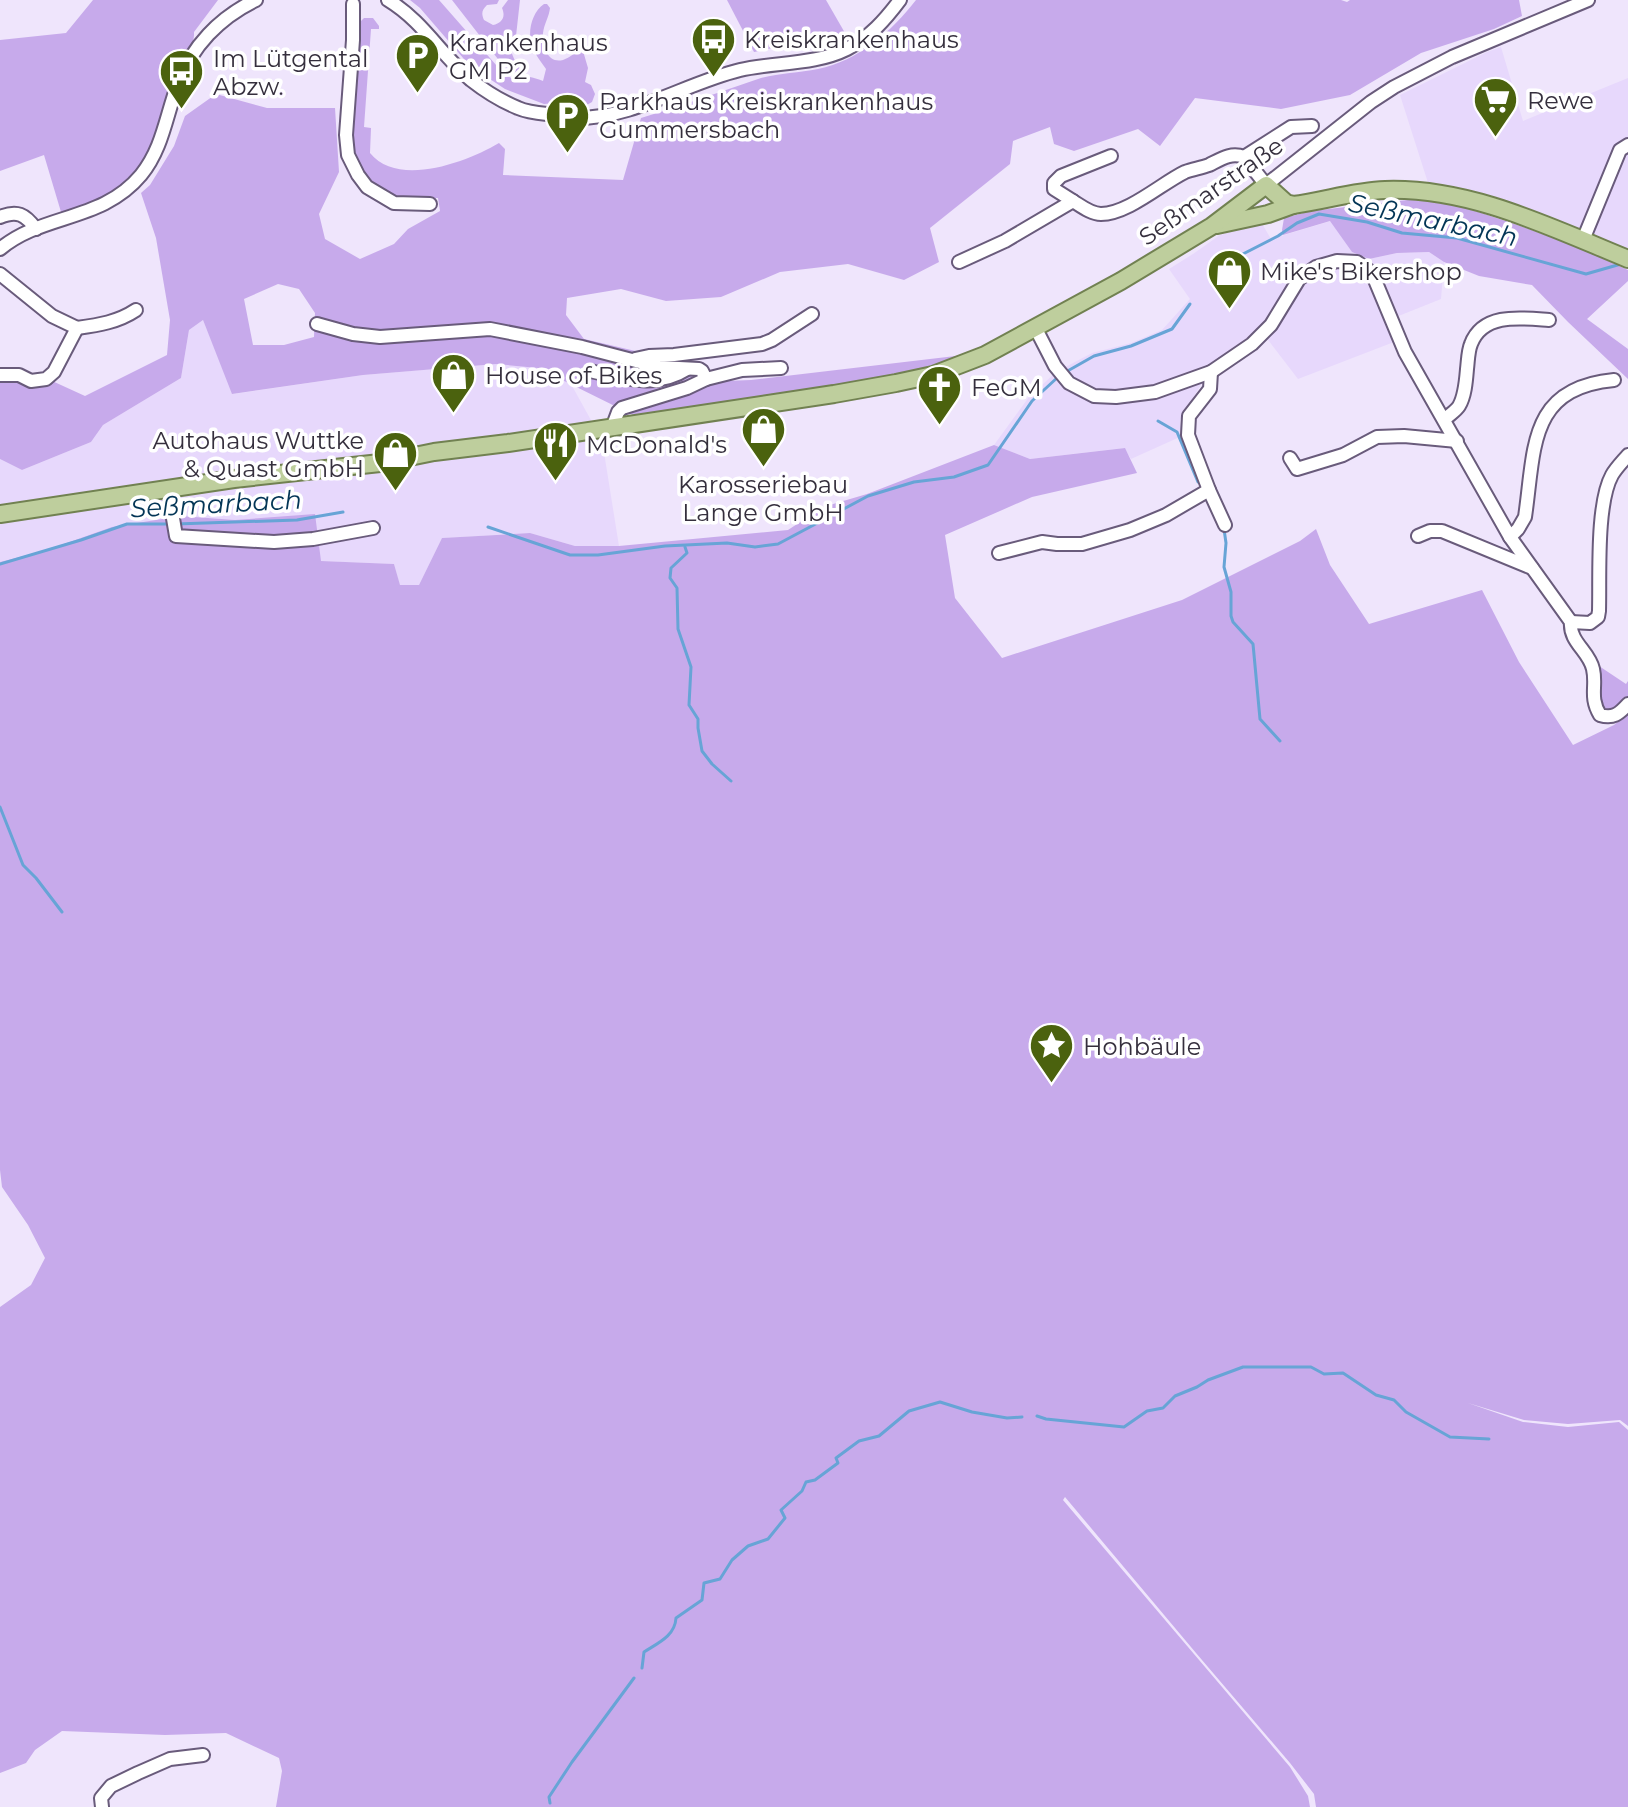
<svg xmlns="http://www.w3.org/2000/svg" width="1628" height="1807" viewBox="0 0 1628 1807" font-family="Montserrat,sans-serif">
<rect width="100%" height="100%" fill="#efe5fc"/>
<g fill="#e7d8fc">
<path d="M1501 47 1523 121 1628 78V250L1504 200 1429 186 1400 95 1487 52Z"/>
<path d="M1331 221 1352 252 1369 259 1397 253 1429 252 1444 262 1441 299 1386 321 1394 342 1298 379 1259 328 1245 342 1213 364 1180 420 1182 436 1131 459 1124 448 1030 459 994 445 1029 397 1056 372 1092 353 1131 343 1162 330 1190 299 1169 269 1193 254 1220 235 1261 222 1271 239Z"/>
<path d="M203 320 233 394 363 375 496 364 538 368 571 384 602 440 619 546H575L530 533 442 538 419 585 400 586 394 564 321 561 235 520 181 516 0 562V459L22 470 91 442 103 425 181 378 189 330Z"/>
</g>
<g fill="#c7aaeb" fill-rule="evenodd">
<path d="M93 0H218L194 32C195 49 180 62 174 77 169 93 165 109 160 125 143 178 113 198 61 212L44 155 0 171V40L66 33Z"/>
<path d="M410 0H439L504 74 515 80 529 83 518 77 501 63 452 0H499L497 4 487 5C482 10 481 13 484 20L493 25C502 23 506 17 502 8L508 0H520L516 36 509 42C511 54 518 72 530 77 534 78 539 79 543 81L546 69C541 62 535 54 532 46 527 32 532 12 544 4H547L550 8C549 17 544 24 543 33 542 45 547 64 563 60 569 58 575 53 580 49L583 51 588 68 585 82 591 85 595 94 592 102 585 106 555 103 544 104 505 89 470 66 420 8Z"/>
<path d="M727 0H826L845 33 754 52Z"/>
<path d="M916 0H1341L1347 2 1350 0H1519L1522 16 1494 29 1421 53 1350 95 1281 109 1195 98 1160 146 1138 129 1074 151 1054 144 1050 127 1013 141 1010 164 930 228 939 262 904 280 848 264 780 272 721 297 666 301 621 289 567 298 566 315 584 339 687 363 698 382 751 380 964 355 919 372 635 416 538 368 496 364 363 375 232 394 203 320 189 330 181 378 103 425 91 442 22 470 0 459V378L50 380 85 396 167 355 170 320 156 238 141 193 150 185 174 146 185 116 216 94 267 108H335L339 172 319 214 325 239 360 259 394 244 408 229 440 211 438 198H409L388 196 365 178 349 143 360 22 364 18H373L379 26V29H371L364 127 371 128 370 153C398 188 467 162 499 143L505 149 503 175 623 180 641 118C681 106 719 92 758 79 777 73 798 73 818 69 858 61 892 31 916 0ZM278 284 299 289 315 313 314 337 284 345H253L244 299Z"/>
<path d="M1425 198 1434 199C1502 218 1564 240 1628 270V281L1587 319 1628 349V379L1568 322 1532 285 1479 276 1444 262 1429 252 1397 253 1369 259 1352 252 1330 221 1283 235 1282 230 1284 218 1311 211Z"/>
<path d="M994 445 1030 459 1125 448 1137 473 1032 497 945 535 955 598 1002 658 1182 600 1300 541 1316 529 1330 565 1369 624 1482 590 1519 662 1573 745 1614 725 1628 713V1426L1620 1420 1568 1424 1524 1420 1468 1403 1523 1422 1568 1427 1619 1422 1628 1430V1807H1316L1314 1794 1290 1763 1196 1653 1065 1497 1063 1500 1290 1767 1308 1796 1310 1807H276L282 1771 279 1758 226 1733 165 1735 62 1731 35 1750 26 1763 0 1773V1307L31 1285 45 1258 28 1225 2 1187 0 1170V562L47 550 112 527 181 516 235 520 315 514 321 561 394 564 400 585H419L442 538 530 533 575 546H619L788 530 823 507 867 494Z"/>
<path d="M1599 666 1626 684 1628 681V697L1614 714C1592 703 1597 687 1599 666Z"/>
</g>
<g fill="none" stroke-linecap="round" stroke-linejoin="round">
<g stroke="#67a4d6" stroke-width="3">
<path d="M1237 257 1278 236 1297 223 1319 214 1367 222 1402 233 1457 238 1586 274 1621 264"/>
<path d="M1064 373 1094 356 1131 346 1172 329 1190 304"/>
<path d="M1158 421 1177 432 1198 482"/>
<path d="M176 524 297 520 343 512"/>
<path d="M488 527 570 555H598L665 546 727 543 755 547 778 544 868 496 914 482 954 477 988 465 1032 401 1058 377"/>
<path d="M1224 529 1226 543 1224 567 1231 592V616L1233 622 1253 644 1260 719 1280 741"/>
<path d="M685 547 687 553 671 568 670 578 677 588 678 629 691 667 689 705 698 719V728L702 751 712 764 731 781"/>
<path d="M0 564 81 540 127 524H168"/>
<path d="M0 807 23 865 36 878 62 912"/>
<path d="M1037 1416 1046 1419 1124 1427 1147 1411 1163 1408 1175 1396 1197 1387 1208 1380 1243 1367H1311L1324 1374 1343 1373 1376 1395 1394 1400 1406 1412 1450 1437 1489 1439"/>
<path d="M642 1668 644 1652C658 1643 675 1636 676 1618L702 1600 704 1583 720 1579 732 1560 748 1546 768 1539 785 1518 781 1510 802 1491 806 1482 815 1480 838 1463 836 1458 859 1441 879 1436 909 1411 940 1402 972 1412 1007 1418 1022 1417"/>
<path d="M550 1803 549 1797 572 1762 634 1678"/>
</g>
<defs>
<g id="minor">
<path d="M388 0C424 22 440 54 471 80 485 91 501 101 518 108 527 112 537 113 547 114 557 116 567 118 577 118 634 118 686 83 740 70 775 62 815 65 847 49 870 37 885 20 900 0"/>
<path d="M353 4V40L346 135 348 155 358 175 367 187 394 203 430 204"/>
<path d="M1312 126 1291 127 1244 157 1266 185 1371 102 1394 87 1452 57 1588 0"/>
<path d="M1073 201 1054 189V183L1061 176 1111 156"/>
<path d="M0 217C17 210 25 214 36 229"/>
<path d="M1583 240 1620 150 1628 145"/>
<path d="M0 249C43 213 102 222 141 175 163 148 166 115 178 84 191 47 220 17 256 0"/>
<path d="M959 262 1005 241 1073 201C1081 206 1091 214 1101 214 1128 214 1162 183 1185 172 1193 169 1201 168 1209 165 1221 159 1231 152 1244 157"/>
<path d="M0 274 52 316 77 328 54 372 46 379 31 381 19 375H0"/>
<path d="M317 324 353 334 380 337 490 329 582 347 659 367 699 369 702 371 706 379"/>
<path d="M77 328C99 325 118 322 136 310"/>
<path d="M1036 329 1055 366 1069 383 1094 396 1116 397 1155 392 1211 372 1252 344 1271 325 1299 279 1316 267 1337 261 1357 262 1372 273 1405 352 1510 537 1571 622C1569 642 1589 651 1593 669 1597 686 1589 697 1600 715 1613 719 1619 714 1628 704"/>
<path d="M635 359 649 356 674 355 762 344 772 340 812 314"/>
<path d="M590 371C624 378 656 389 687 369"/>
<path d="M1211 372 1210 389 1189 416 1188 435 1209 490 1225 525"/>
<path d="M1445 419C1449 415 1456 411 1459 406 1465 396 1466 381 1467 369 1468 361 1468 351 1471 344 1483 312 1522 318 1549 320"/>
<path d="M612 428 618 412 622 408 687 388 706 379 742 370 781 368"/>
<path d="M1290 458 1297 469 1343 455 1377 437 1404 436 1457 441"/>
<path d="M168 489 176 536 274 542 313 539 373 528"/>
<path d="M1418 536 1430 531H1442L1532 568"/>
<path d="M1510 537 1518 529 1525 517C1535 449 1528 388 1614 380"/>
<path d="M999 553 1042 542 1057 544H1082L1130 530 1166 515 1209 490"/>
<path d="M1571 622 1590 623 1598 617 1599 611C1600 577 1596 504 1612 475 1616 468 1623 461 1628 455"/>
<path d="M102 1807 101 1798 111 1786 138 1773 170 1759 203 1755"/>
</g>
<g id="major">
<path d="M1217 225 1268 214 1293 205"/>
<path d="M0 514 234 479 380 463 434 452 508 443 834 394 896 383 933 375 985 355 1121 281 1212 226 1266 185 1286 203 1293 205C1324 201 1354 191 1385 190 1470 187 1552 228 1628 259"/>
</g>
</defs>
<use href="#minor" stroke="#695b7b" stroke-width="16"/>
<use href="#major" stroke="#718151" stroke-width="20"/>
<use href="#minor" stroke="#fff" stroke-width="12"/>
<use href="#major" stroke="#bece9d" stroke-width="16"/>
</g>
<defs>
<symbol id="bus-pin" viewBox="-11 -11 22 30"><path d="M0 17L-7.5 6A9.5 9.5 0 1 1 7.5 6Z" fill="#4b620e" stroke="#fff"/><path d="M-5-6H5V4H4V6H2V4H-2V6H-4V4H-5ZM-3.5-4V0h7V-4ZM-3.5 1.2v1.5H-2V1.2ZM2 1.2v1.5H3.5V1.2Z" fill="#fff"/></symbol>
<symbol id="parking-pin" viewBox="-11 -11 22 30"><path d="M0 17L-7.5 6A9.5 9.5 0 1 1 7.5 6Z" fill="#4b620e" stroke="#fff"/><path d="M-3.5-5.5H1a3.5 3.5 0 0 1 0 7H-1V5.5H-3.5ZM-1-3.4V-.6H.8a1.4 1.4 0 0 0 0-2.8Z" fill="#fff"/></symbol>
<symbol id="supermarket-pin" viewBox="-11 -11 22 30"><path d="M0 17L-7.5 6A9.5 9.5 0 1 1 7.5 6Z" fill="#4b620e" stroke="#fff"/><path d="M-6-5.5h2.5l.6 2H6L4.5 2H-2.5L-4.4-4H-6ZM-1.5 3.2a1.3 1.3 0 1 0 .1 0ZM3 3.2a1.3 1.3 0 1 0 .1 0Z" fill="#fff"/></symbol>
<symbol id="shop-pin" viewBox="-11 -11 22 30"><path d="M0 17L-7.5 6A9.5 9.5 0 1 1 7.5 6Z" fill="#4b620e" stroke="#fff"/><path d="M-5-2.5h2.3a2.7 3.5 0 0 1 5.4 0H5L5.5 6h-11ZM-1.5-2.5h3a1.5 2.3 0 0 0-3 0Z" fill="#fff"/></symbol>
<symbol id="church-pin" viewBox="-11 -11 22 30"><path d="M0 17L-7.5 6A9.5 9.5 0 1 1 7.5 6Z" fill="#4b620e" stroke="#fff"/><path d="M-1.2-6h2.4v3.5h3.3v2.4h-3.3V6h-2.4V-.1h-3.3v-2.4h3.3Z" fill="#fff"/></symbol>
<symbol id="restaurant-pin" viewBox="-11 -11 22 30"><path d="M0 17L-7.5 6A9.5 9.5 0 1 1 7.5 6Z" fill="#4b620e" stroke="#fff"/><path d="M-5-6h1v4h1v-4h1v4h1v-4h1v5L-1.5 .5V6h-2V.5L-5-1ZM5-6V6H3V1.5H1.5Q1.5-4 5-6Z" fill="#fff"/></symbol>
<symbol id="sight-pin" viewBox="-11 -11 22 30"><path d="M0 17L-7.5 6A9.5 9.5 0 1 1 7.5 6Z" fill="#4b620e" stroke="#fff"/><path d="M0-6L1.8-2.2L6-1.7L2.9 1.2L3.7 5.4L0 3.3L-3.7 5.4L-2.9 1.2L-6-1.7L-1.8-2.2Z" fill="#fff"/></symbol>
</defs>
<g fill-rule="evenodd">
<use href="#bus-pin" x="688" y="14" width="51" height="69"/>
<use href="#parking-pin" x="392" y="30" width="51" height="69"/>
<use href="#bus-pin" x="156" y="46" width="51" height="69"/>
<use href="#supermarket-pin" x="1470" y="74" width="51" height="69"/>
<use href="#parking-pin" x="542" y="90" width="51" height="69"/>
<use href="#shop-pin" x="1204" y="246" width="51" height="69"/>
<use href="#shop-pin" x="428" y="350" width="51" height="69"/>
<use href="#church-pin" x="914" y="362" width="51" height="69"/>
<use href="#shop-pin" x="738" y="404" width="51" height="69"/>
<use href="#restaurant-pin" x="530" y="418" width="51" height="69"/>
<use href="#shop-pin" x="370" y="428" width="51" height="69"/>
<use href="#sight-pin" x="1026" y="1020" width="51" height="69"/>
</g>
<g text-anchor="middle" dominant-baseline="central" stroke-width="7" stroke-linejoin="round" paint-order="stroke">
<g font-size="24" fill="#352f3d" stroke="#fff" text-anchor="start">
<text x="744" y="39">Kreiskrankenhaus</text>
<text x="449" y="42">Krankenhaus<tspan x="449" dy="28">GM P2</tspan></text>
<text x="213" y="58">Im Lütgental<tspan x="213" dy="28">Abzw.</tspan></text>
<text x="1527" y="100">Rewe</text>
<text x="599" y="101">Parkhaus Kreiskrankenhaus<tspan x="599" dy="28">Gummersbach</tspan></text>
<text x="1260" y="271">Mike's Bikershop</text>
<text x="485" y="375">House of Bikes</text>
<text x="971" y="387">FeGM</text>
<text x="364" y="440" text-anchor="end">Autohaus Wuttke<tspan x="364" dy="28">&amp; Quast GmbH</tspan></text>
<text x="586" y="444">McDonald's</text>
<text x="763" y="484" text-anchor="middle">Karosseriebau<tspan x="763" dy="28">Lange GmbH</tspan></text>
<text x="1083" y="1046">Hohbäule</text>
</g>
<g font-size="24" fill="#352f3d" stroke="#fff">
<text transform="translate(1211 191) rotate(-35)">Seßmarstraße</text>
</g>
<g font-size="26" font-style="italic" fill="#033556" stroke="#fff">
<text transform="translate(1433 220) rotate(12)">Seßmarbach</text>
<text transform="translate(216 504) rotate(-3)">Seßmarbach</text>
</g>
</g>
</svg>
